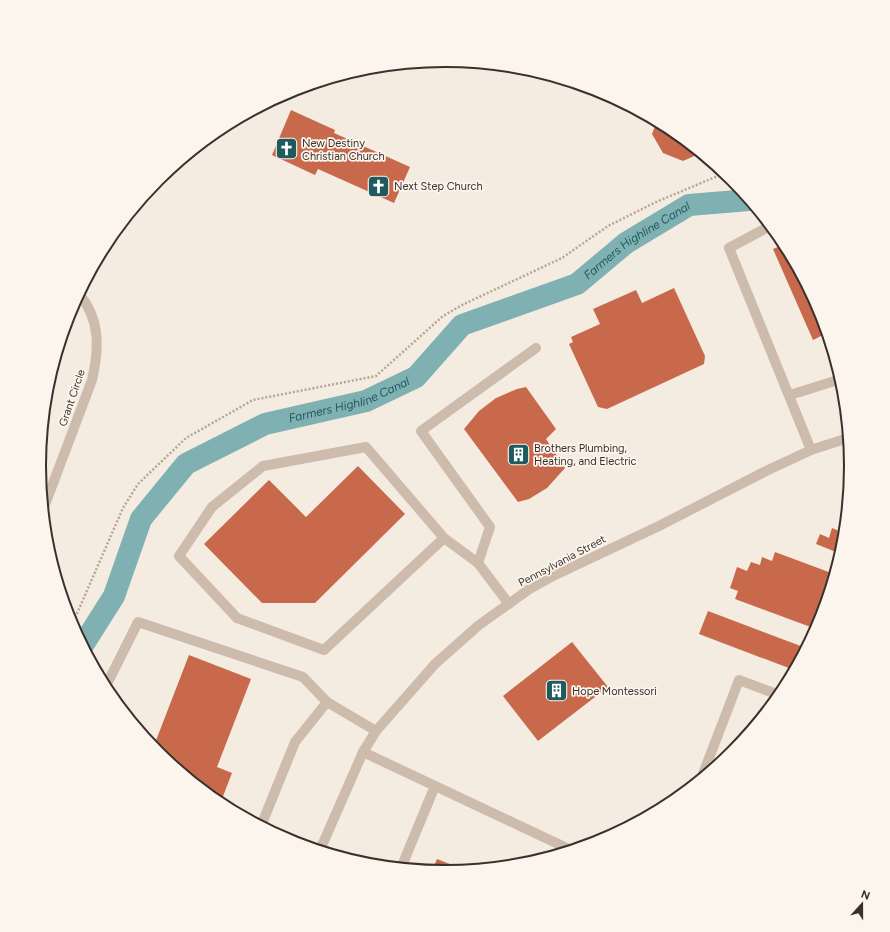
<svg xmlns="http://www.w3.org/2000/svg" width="890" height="932" viewBox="0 0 890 932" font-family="Figtree,sans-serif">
<rect width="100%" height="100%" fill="#f4ebe1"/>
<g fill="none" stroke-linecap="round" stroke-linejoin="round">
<path stroke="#7fb0b2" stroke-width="22" id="s1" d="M83 645 114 596 141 519 186 464 265 424 366 401 416 377 462 325 577 284 626 243 689 205 749 200"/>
</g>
<g fill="#c8694b">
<path d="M291 110 335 130 334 133 410 167 394 203 318 169 315 175 272 155Z"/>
<path d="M657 121 671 129 701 153 683 161 663 153 652 134Z"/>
<path d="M785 244 820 311 827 333 813 340 773 249Z"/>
<path d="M674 288 705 356 704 364 607 409 598 407 569 344 573 342 571 337 600 324 593 309 636 290 642 303Z"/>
<path d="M526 387 556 429 546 439 565 468 547 488 529 499 518 502 464 429 479 411 496 398 517 389Z"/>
<path d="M358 466 405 514 315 603H262L204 544 269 480 306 517Z"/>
<path d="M845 525 841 554 816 544 820 534 829 538 832 528 842 532Z"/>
<path d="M775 552 834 574 820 622 816 629 735 599 738 591 730 588 737 567 747 571 751 562 760 565 762 557 772 561Z"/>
<path d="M708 611 806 648 794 670 699 634Z"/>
<path d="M572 642 608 687 538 741 503 696Z"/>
<path d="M189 655 251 679 217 767 232 773 220 804 158 753 147 739 155 743Z"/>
<path d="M437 859 465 870 445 872 432 871Z"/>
</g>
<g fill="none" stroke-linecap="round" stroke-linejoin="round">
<path stroke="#b9a596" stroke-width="2.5" stroke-dasharray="2 2" stroke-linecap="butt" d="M72 625 123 508 138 484 186 438 253 400 376 376 443 316 462 305 562 258 608 226 656 202 725 173"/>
<g stroke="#cdbbac" stroke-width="10">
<path d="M770 226 729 248 811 450"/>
<path d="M790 395 841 379"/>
<path d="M444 538 324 650 237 618 179 556 212 507 263 466 366 447 444 538 478 563"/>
<path d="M509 604 478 563 490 527 421 431 536 348"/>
<path d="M105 688 138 622 303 677 327 702 376 731"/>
<path d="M363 752 571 850"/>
<path d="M701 779 739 680 779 695"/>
<path d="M261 826 295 742 327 702"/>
<path d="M401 868 435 786"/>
</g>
<g stroke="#cdbbac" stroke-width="10">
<path d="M43 510 92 380C99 350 101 320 79 294"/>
<path d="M320 850 363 752 376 731 435 664 479 625 528 590 553 576 659 526 766 471 811 450 848 438"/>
</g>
</g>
<defs>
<symbol id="church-square" viewBox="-11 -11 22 22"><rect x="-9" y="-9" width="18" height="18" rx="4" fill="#1f5a5e" stroke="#fbf5ee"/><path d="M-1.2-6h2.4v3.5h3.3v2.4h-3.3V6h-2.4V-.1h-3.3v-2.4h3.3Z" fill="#fff"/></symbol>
<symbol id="building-square" viewBox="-11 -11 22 22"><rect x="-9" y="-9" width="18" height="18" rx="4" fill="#1f5a5e" stroke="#fbf5ee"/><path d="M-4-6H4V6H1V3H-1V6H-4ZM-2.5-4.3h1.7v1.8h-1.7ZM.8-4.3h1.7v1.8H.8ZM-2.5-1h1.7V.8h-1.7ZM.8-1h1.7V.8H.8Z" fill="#fff"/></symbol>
</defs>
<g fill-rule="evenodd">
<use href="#church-square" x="274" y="136" width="25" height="25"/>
<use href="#church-square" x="366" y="174" width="25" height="25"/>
<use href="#building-square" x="506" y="442" width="25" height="25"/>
<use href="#building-square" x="544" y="678" width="25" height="25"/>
</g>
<g text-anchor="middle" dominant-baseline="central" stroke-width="3.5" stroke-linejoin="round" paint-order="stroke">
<g font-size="11" fill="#3b302b" stroke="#fbf5ee" text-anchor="start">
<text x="302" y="143">New Destiny<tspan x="302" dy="13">Christian Church</tspan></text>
<text x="394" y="186">Next Step Church</text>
<text x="534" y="448">Brothers Plumbing,<tspan x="534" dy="13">Heating, and Electric</tspan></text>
<text x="572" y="691">Hope Montessori</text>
</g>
<g font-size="11" fill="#3b302b" stroke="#fbf5ee">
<text transform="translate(72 398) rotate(-71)">Grant Circle</text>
<text transform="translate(562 561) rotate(-28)">Pennsylvania Street</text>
</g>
<g font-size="12" font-style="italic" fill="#1f5a5e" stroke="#fbf5ee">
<text stroke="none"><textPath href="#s1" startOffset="724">Farmers Highline Canal</textPath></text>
<text stroke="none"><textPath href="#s1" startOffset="387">Farmers Highline Canal</textPath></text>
</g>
</g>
<path d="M0 0H890V932H0ZM46 466a399 399 0 1 1 798 0a399 399 0 1 1-798 0Z" fill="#fbf5ee" fill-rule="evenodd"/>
<path fill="none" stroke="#3b302b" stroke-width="2" d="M46 466a399 399 0 1 1 798 0a399 399 0 1 1-798 0Z"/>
<g transform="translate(862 904) rotate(21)" stroke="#fbf5ee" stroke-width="3" paint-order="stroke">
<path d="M0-3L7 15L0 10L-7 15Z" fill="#3b302b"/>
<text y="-6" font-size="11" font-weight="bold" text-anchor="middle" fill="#3b302b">N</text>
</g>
</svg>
